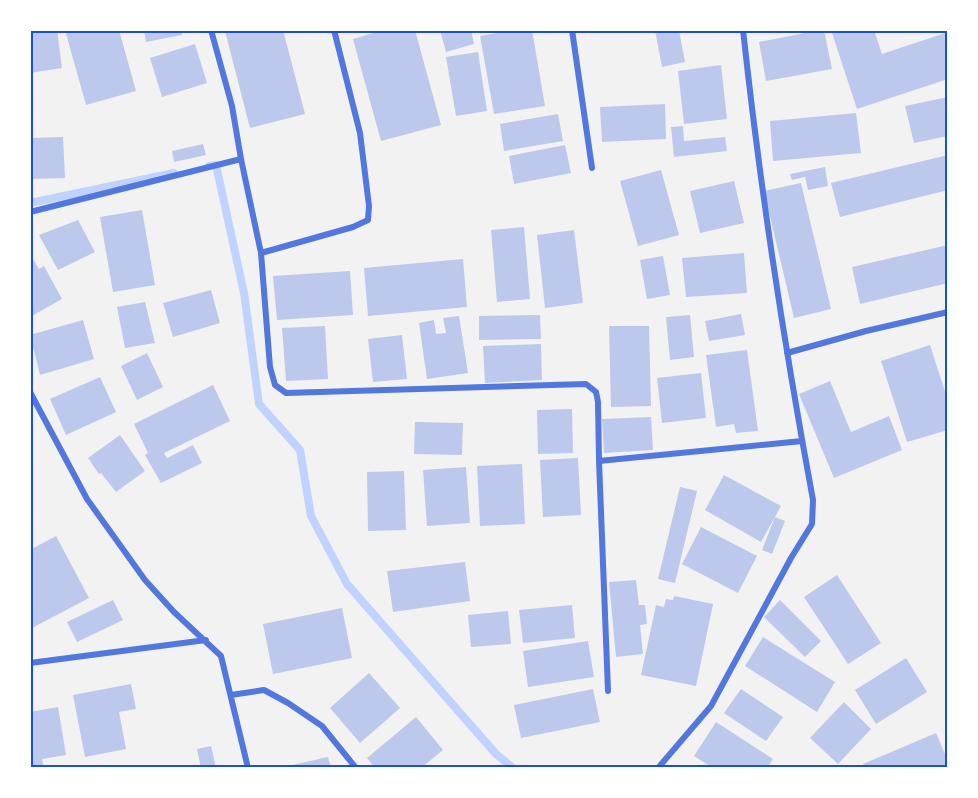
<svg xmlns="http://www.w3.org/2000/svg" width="978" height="798" font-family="Poppins,sans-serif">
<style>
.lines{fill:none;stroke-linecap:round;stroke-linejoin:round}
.stream{stroke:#bfd3fe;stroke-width:8}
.building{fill:#bdc9ec}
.minor{stroke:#5277de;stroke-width:6}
.neatline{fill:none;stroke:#1d4ed8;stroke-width:2}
</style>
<rect width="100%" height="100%" fill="#f2f2f2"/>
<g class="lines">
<path class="stream" d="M209,166L216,165L244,293L259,404L300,450L311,516L347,584L496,754L513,768
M30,203L174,173"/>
</g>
<path class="building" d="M57,30L62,68L30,73V31Z
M65,30H119L136,91L86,105Z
M144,30H182V35L146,42Z
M231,30H283L305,114L250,128L225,31Z
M384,30H415L441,125L381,141L353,39Z
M440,30H471L474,44L446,52Z
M515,30H532L545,106L494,114L480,36Z
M655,30H679L685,62L662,67Z
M820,30H824L832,69L766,81L759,42Z
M831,30H874L882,54L948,32V79L857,109Z
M195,44L207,83L162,97L150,58Z
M478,52L487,111L456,116L446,57Z
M721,65L727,119L684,124L678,71Z
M948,97V136L914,143L905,106Z
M665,104L666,139L602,142L600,107Z
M856,113L861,153L773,161L770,121Z
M558,114L563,141L504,151L500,124Z
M683,126L684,141L725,137L727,151L674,157L671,127Z
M63,137L65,178L30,179V138Z
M203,144L206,155L174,162L172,151Z
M565,145L571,173L514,184L509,156Z
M948,155V190L840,217L831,183Z
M825,167L828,186L808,190L805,177L792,180L790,174Z
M661,170L679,235L638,246L620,181Z
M734,181L744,223L700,233L690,191Z
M801,183L831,309L794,318L764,191Z
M142,210L155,285L113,292L100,217Z
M78,220L95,252L58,270L39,235Z
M524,227L530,299L497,302L491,230Z
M574,230L583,303L545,308L537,235Z
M948,245V283L860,304L852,267Z
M744,253L747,293L686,297L682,258Z
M30,254L39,269L44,266L62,299L30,317Z
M663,256L670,295L647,299L640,260Z
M463,259L467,307L368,316L364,268Z
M350,271L353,315L277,320L273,276Z
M211,290L220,323L173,337L163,303Z
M145,302L155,343L125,348L117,307Z
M741,314L745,335L709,341L705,321Z
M540,315L541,339L479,340V316Z
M690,315L694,357L670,360L666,317Z
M459,316L468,373L427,379L419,323L434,320L436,334L446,333L443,318Z
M83,320L94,359L40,375L30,335Z
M325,326L328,379L286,381L282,328Z
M609,326H649L651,406L611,407Z
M402,335L407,379L373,382L368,339Z
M541,344L542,380L485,383L483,346Z
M930,345L948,401V430L907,442L881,361Z
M747,350L758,431L736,433L734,424L716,427L706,355Z
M147,353L163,387L137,400L121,366Z
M701,373L706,418L662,423L657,378Z
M100,377L116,412L66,435L50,399Z
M830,381L851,432L889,416L902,450L834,478L799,394Z
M213,385L230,421L164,453L167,458L193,445L202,463L161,483L145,455L148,453L134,424Z
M572,409L573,453L538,454L537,410Z
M651,417L653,450L604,453L602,419Z
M415,422L463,423L462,455L414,454Z
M120,435L145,471L116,492L101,473L99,474L88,458Z
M578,458L581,515L543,517L540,460Z
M522,464L525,524L480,526L477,466Z
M466,467L470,523L427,526L423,470Z
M404,471L406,530L368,531L367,472Z
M724,475L781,506L761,542L705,510Z
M680,487L697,491L675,583L658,579Z
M775,517L785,521L772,554L762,550Z
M701,527L757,556L738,593L682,564Z
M56,536L89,598L30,629V550Z
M465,562L470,601L393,612L387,571Z
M837,575L881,643L848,664L804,597Z
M636,580L639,605H645L647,624L640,625L643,654L616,657L609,582Z
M674,596L713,604L696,686L641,675L656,605L664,607L666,599L673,600Z
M113,600L123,620L77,642L67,622Z
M780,600L821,641L805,657L764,617Z
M572,605L575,638L523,643L519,610Z
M342,608L352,658L273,674L263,624Z
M508,611L511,644L471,647L468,615Z
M763,637L835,682L817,712L745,666Z
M588,641L594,677L528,687L523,651Z
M906,658L927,692L876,724L855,690Z
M369,673L400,708L360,743L330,708Z
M131,684L136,709L119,712L126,749L85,757L73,695Z
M593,689L600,722L521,738L514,705Z
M741,689L783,717L766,741L724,713Z
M844,702L871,729L838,764L810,738Z
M58,707L66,755L42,759L44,768H30V712Z
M416,717L443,750L421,768H375L367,758Z
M716,722L773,759L767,768H713L694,756Z
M936,733L948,761V768H865L863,764Z
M211,746L216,768H201L197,749Z
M328,757L331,768H283V767Z"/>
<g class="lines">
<path class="minor" d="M211,30L232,106L241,159L261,253
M334,30L360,133L369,206L368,220L353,227L261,253L270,367L275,385L286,393L586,384L596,392L598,402L599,461L608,691
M572,30L592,168
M30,212L241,159
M787,353L866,331L948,312
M30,392L87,499L145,580L174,612L221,656L248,768
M599,461L802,441
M30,663L206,640
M231,695L264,690L288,703L322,726L356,768
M658,768L711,706L791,558L812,524L813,500C784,344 760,187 743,30"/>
</g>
<rect width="978" height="798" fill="none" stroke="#ffffff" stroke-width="63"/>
<rect x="32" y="32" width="914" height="734" class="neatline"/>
</svg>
